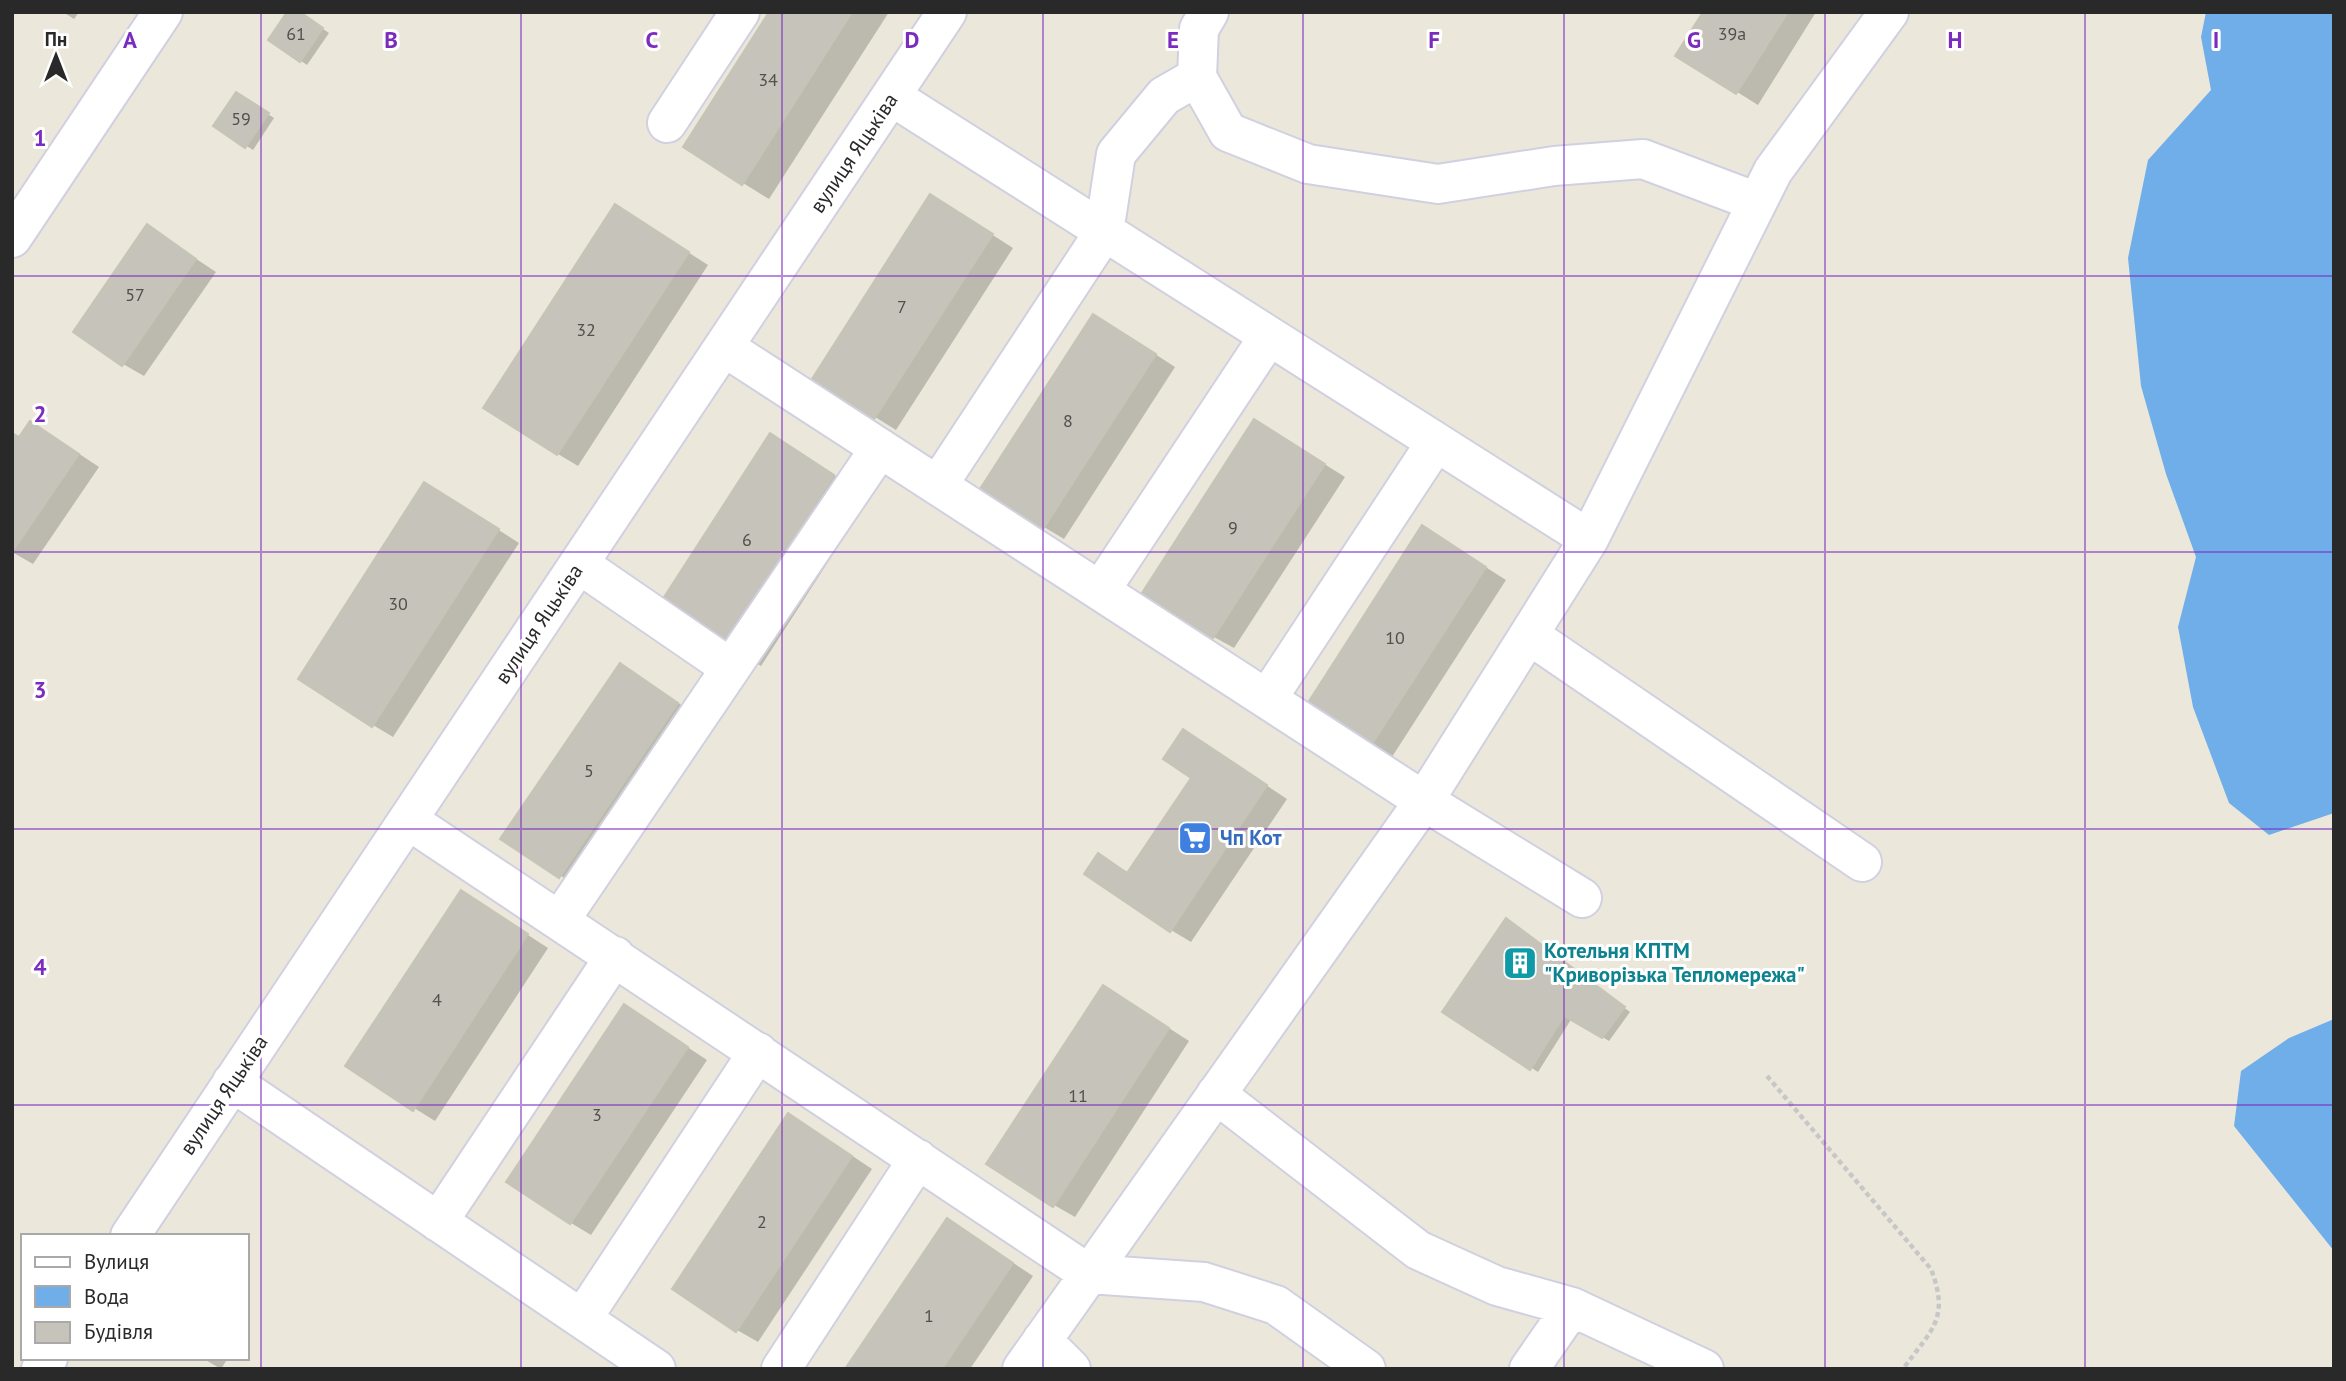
<svg xmlns="http://www.w3.org/2000/svg" width="2346" height="1381" font-family="'PT Sans',sans-serif">
<style>
.water{fill:#70aeea}
.shadow{fill:#0003}
.building{fill:#c6c4ba;stroke:#c6c4b5;stroke-width:2}
.lines{fill:none;stroke-linecap:round;stroke-linejoin:round}
.minor-casing{stroke:#d1d0e1;stroke-width:42}
.path{stroke:#c7c7c7;stroke-width:4.5;stroke-dasharray:5 3.5;stroke-linecap:butt}
.minor{stroke:#fff;stroke-width:38}
.grid{fill:none;stroke:#7b2cbf;stroke-width:2;stroke-opacity:0.55}
.labels{text-anchor:middle;stroke-width:6;stroke-linejoin:round;paint-order:stroke}
.number-label{font-size:18px;fill:#50504d}
.street-label{font-size:21px;fill:#292929;stroke:#fff}
.shop-label{font-size:21px;font-weight:bold;fill:#366cbe;stroke:#fff;text-anchor:start}
.culture-label{font-size:21px;font-weight:bold;fill:#0d838f;stroke:#fff;text-anchor:start}
.grid-label{font-size:23px;text-anchor:middle;font-weight:bold;fill:#7b2cbf;stroke:#fff;stroke-width:6;stroke-linejoin:round;paint-order:stroke}
</style>
<rect width="100%" height="100%" fill="#ebe8db"/>
<path class="water" d="M2206,12H2334V813L2269,835L2229,803L2193,707L2178,627L2196,557L2166,474L2141,386L2128,258L2148,160L2211,90L2201,37Z
M2334,1019V1251L2234,1126L2241,1071L2289,1038Z"/>
<path class="shadow" d="M63,12H79L74,19Z
M298,12L329,33L307,65L270,40Z
M771,12H889L769,199L743,183Z
M1705,12H1816L1758,105L1678,55Z
M243,98L274,118L253,150L215,125Z
M952,209L1013,248L896,430L814,379Z
M636,219L708,265L578,466L558,454Z
M148,227L216,272L144,376L123,364Z
M1115,328L1175,367L1064,539L1044,527Z
M1275,433L1345,477L1234,648L1214,637Z
M12,434L20,439L51,435L99,467L33,564L12,552Z
M770,436L870,497L761,666L724,645Z
M446,496L519,543L393,737L373,725Z
M1443,540L1506,580L1390,760L1307,709Z
M621,665L698,716L581,889L503,838Z
M1204,744L1287,799L1191,942L1171,930L1099,855L1129,873L1194,777Z
M482,905L548,948L435,1121L347,1066Z
M1512,924L1630,1012L1609,1041L1572,1018L1538,1072L1444,1011Z
M1124,999L1189,1041L1075,1217L1054,1205Z
M645,1019L707,1060L591,1235L571,1223Z
M809,1127L872,1169L758,1342L737,1330Z
M968,1233L1033,1276L970,1369H847Z
M202,1358H228L221,1369Z"/>
<path class="building" d="M287,12H300L323,28L300,62L268,40Z
M769,12H852L742,185L683,147Z
M1703,12H1788L1736,94L1675,56Z
M236,92L269,113L245,148L213,126Z
M930,194L993,234L874,419L812,379Z
M615,204L689,252L557,455L483,408Z
M147,224L196,259L122,366L73,332Z
M1093,314L1156,354L1043,529L980,489Z
M1254,419L1325,464L1213,638L1142,593Z
M30,421L79,454L12,552V433L19,437Z
M770,433L834,475L723,647L659,605Z
M424,482L499,529L372,727L298,679Z
M1422,525L1486,567L1368,750L1304,709Z
M620,663L678,703L559,878L500,839Z
M1183,729L1267,785L1170,932L1084,874L1098,853L1127,873L1191,778L1163,759Z
M461,890L528,934L413,1111L345,1066Z
M1506,918L1625,1007L1602,1038L1564,1016L1530,1070L1442,1012Z
M1103,985L1169,1028L1053,1207L986,1164Z
M624,1004L688,1047L570,1224L506,1182Z
M788,1113L852,1156L736,1332L672,1289Z
M947,1218L1013,1263L942,1369H845Z"/>
<g class="lines">
<g class="minor-casing">
<path id="minor" d="M1209,12L1199,29L1197,77L1228,132L1308,164L1438,184L1554,166L1643,159L1757,202
M891,96L1589,539
M667,123L740,12
M12,238L163,12
M724,347L1424,801L1582,898
M938,485L1104,232L1116,154L1164,96L1197,77
M579,564L729,667
M1100,591L1269,336
M1529,635L1862,862
M1267,699L1436,442
M408,820L1089,1274L1204,1282L1276,1305L1366,1369
M560,920L880,448
M232,1082L656,1369
M1216,1094L1418,1250L1497,1286L1572,1307L1704,1369
M438,1222L615,956
M130,1236L947,12
M582,1319L758,1052
M1042,1340L1071,1369
M41,1369L48,1358
M781,1369L918,1159
M1022,1369L1424,801L1589,539L1773,171L1889,12
M1529,1369L1572,1307"/>
</g>
<path class="path" d="M1767,1076L1931,1269C1950,1319 1932,1329 1903,1369"/>
<use href="#minor" class="minor"/>
</g>
<path class="grid" d="M261,12V1369M521,12V1369M782,12V1369M1043,12V1369M1303,12V1369M1564,12V1369M1825,12V1369M2085,12V1369M12,276H2334M12,552H2334M12,829H2334M12,1105H2334"/>
<defs>
<g id="supermarket-square" transform="scale(1.75)"><rect x="-9" y="-9" width="18" height="18" rx="4" fill="#3f7fe0" stroke="#fff"/><path d="M-6-5.5h2.5l.6 2H6L4.5 2H-2.5L-4.4-4H-6ZM-1.5 3.2a1.3 1.3 0 1 0 .1 0ZM3 3.2a1.3 1.3 0 1 0 .1 0Z" fill="#fff"/></g>
<g id="building-square" transform="scale(1.75)"><rect x="-9" y="-9" width="18" height="18" rx="4" fill="#0f9aa8" stroke="#fff"/><path d="M-4-6H4V6H1V3H-1V6H-4ZM-2.5-4.3h1.7v1.8h-1.7ZM.8-4.3h1.7v1.8H.8ZM-2.5-1h1.7V.8h-1.7ZM.8-1h1.7V.8H.8Z" fill="#fff"/></g>
</defs>
<g fill-rule="evenodd">
<use href="#supermarket-square" x="1195" y="838"/>
<use href="#building-square" x="1520" y="963"/>
</g>
<g class="labels">
<g class="number-label">
<text x="296" y="40">61</text>
<text x="1732" y="40">39а</text>
<text x="768" y="86">34</text>
<text x="241" y="125">59</text>
<text x="135" y="301">57</text>
<text x="902" y="313">7</text>
<text x="586" y="336">32</text>
<text x="1068" y="427">8</text>
<text x="1233" y="534">9</text>
<text x="747" y="546">6</text>
<text x="398" y="610">30</text>
<text x="1395" y="644">10</text>
<text x="589" y="777">5</text>
<text x="437" y="1006">4</text>
<text x="1078" y="1102">11</text>
<text x="597" y="1121">3</text>
<text x="762" y="1228">2</text>
<text x="929" y="1322">1</text>
</g>
<g class="street-label">
<text transform="translate(854 153) rotate(-56)" y="7">вулиця Яцьківа</text>
<text transform="translate(539 624) rotate(-56)" y="7">вулиця Яцьківа</text>
<text transform="translate(224 1095) rotate(-56)" y="7">вулиця Яцьківа</text>
</g>
<g class="shop-label">
<text x="1220" y="845">Чп Кот</text>
</g>
<g class="culture-label">
<text x="1544" y="958">Котельня КПТМ<tspan x="1544" dy="24">"Криворізька Тепломережа"</tspan></text>
</g>
</g>
<g class="grid-label">
<text x="130" y="48">A</text>
<text x="391" y="48">B</text>
<text x="652" y="48">C</text>
<text x="912" y="48">D</text>
<text x="1173" y="48">E</text>
<text x="1434" y="48">F</text>
<text x="1694" y="48">G</text>
<text x="1955" y="48">H</text>
<text x="2216" y="48">I</text>
<text x="40" y="146">1</text>
<text x="40" y="422">2</text>
<text x="40" y="698">3</text>
<text x="40" y="975">4</text>
</g>
<rect width="2346" height="1381" fill="none" stroke="#292929" stroke-width="28"/>
<rect x="21" y="1234" width="228" height="126" fill="#ffffff" stroke="#a9a9a9" stroke-width="2"/>
<rect x="35" y="1257" width="35" height="10" fill="#ffffff" stroke="#a9a9a9" stroke-width="2"/>
<text x="84" y="1269" font-size="21" fill="#292929">Вулиця</text>
<rect x="35" y="1286" width="35" height="21" fill="#70aeea" stroke="#a9a9a9" stroke-width="2"/>
<text x="84" y="1304" font-size="21" fill="#292929">Вода</text>
<rect x="35" y="1322" width="35" height="21" fill="#c6c4ba" stroke="#a9a9a9" stroke-width="2"/>
<text x="84" y="1339" font-size="21" fill="#292929">Будівля</text>
<g transform="translate(56 56)" stroke="#ffffff" stroke-width="5" paint-order="stroke">
<path d="M0-5L12 26L0 18L-12 26Z" fill="#292929"/>
<text y="-10" font-size="19" font-weight="bold" text-anchor="middle" fill="#292929">Пн</text>
</g>
</svg>
